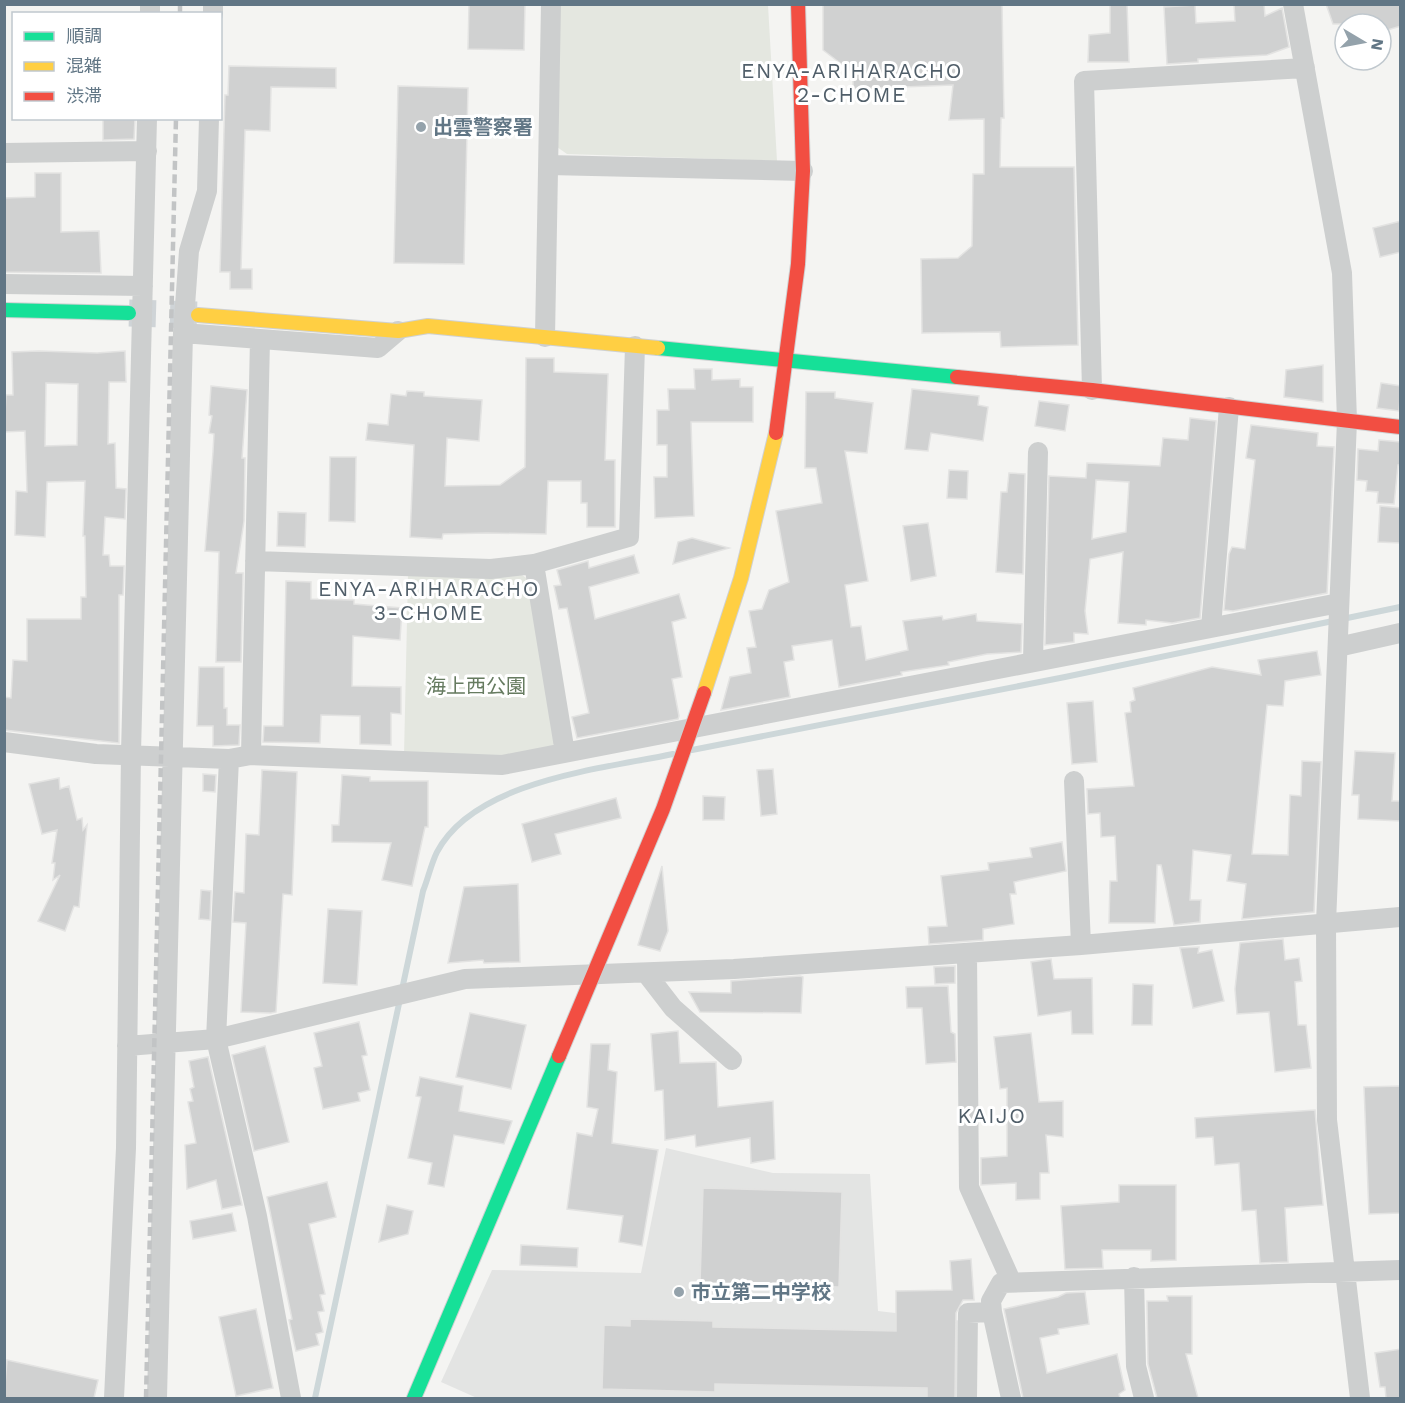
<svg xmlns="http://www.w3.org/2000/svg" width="1405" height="1403" font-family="'Work Sans','Noto Sans JP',sans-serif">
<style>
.built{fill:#e3e4e3}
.green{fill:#e4e7e0}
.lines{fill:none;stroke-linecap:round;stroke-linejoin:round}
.stream{stroke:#cdd7d9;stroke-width:6}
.building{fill:#d0d1d1;stroke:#e3e3e2;stroke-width:1.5;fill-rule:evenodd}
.secondary-tunnel{stroke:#cfd4d7;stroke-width:27;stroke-dasharray:27 14;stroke-linecap:butt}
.fast-casing{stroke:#cfd1d2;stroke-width:16}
.slow-casing{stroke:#cfd1d2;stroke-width:16}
.jam-casing{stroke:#cfd1d2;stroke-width:16}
.street{stroke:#cdcfcf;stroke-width:20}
.fast{stroke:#16e098;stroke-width:14}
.slow{stroke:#ffcf43;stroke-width:14}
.jam{stroke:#f24e42;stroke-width:14}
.rail{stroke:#c2c4c5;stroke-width:4.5;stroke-dasharray:9 4.5;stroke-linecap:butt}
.poi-dot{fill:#94a2ab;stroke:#fff;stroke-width:2}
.labels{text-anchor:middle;stroke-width:6;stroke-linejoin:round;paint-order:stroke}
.poi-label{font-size:20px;font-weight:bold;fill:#617685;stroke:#fff;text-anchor:start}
.park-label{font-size:20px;fill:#667b60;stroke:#fff}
.neighbourhood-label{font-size:21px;letter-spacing:1.5px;fill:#505e69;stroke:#fff}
</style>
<rect width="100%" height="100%" fill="#f4f4f2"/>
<path class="built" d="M666,1148L773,1173L870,1174L878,1311L963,1321L962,1398H477L441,1382L492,1270L641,1273Z"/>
<path class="green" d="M560,5H768L777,161L567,154L557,147Z
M408,575H522L529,580L555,743L549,750L502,759L404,755Z"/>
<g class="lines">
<path class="stream" d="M692,750L1065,677L1400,607
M315,1398L423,891C428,879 431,864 437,852C475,780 602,769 673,754"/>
</g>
<path class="building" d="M469,4H525L524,50L468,49Z
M823,4H1002L1004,118H1001L1000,167H1074L1078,345L1001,347L1000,332L922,333L921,259L958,258L972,246L973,174H984V119L949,120L953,85L853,89V73L823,50Z
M1110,4H1127L1129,62H1088L1089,35L1110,33Z
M1234,4H1264L1265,16L1282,8L1289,47L1267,55L1198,59V62L1167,64L1164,7L1195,5L1196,23L1235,21Z
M1326,4H1401V26L1381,32V24H1333Z
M229,66L336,68V88L271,87L270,131L245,130L241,269H252V289H230V272H220L225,95H228Z
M398,86L468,88L464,264L394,263Z
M103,118H135L134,139L103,140Z
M35,173H61V232L99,231L101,273L4,272V198L35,197Z
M1401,221V252L1380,257L1373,228Z
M39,351L97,353L125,351L126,382H109L108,444L115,443L116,488L126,489L125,519L105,517L103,555H109L110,566H124L123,595H119V743L4,730V697L11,698L13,660L27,661V619H81V597H86L85,536H83L85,481L47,482L45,537L15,535L16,491L27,492L25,431L4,432L6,395H13L12,352ZM46,383L78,384L77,445L45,446Z
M526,358H554V372L608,374L605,460H615V527H587V503H581V481H548L546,534L487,533L443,534L442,539L410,537L414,445L366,440L368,423L388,425L391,394L406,396L407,391L424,392V396L482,400L479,441L447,438L445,486L500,485L525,467Z
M1323,365V402L1284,397L1286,370Z
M694,369H712V380L740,379V387H753V422H691L694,516L655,518L654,477H667V445H657V410H669L668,389H695Z
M1381,383L1401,386L1399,411L1377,408Z
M211,386L247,390L242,458H245L244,521L236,573H243L241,662H216L219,552L205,551L213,452L214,434L209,433L212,416L209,415Z
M912,389L979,396L978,405L988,407L983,441L931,433L928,451L905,449Z
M806,392H835V398L873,403L867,453L845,451L868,581L845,585L851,627L861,626L866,660L908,650L903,621L942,616L943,620L976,614L977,621L1022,624L1021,652L987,654L948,662L949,665L901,672L902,675L839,687L832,640L792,646L794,660L784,662L790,697L721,710L730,677L751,673L747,648L756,647L749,611L762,609L769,590L789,582L776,511L822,503L816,468H805Z
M1039,401L1069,405L1065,431L1035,426Z
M1190,418L1216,421L1200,618L1172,623L1146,620V625L1118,623L1123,552L1090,559L1085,611L1088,634L1074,633V642L1045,645L1049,476L1086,478L1087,463L1160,466L1163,438L1188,440ZM1096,480L1129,482L1126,532L1092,539Z
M1251,425L1318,433L1317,446L1334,447L1327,593L1233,611L1224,610L1229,554L1232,547L1245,549L1246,540L1255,460L1246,458Z
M1379,440L1401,442V465H1398L1394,504L1377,503L1378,492L1366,491L1367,481L1357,480L1358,449L1378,451Z
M330,457H356L355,522L329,521Z
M949,470L968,471L967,499L947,498Z
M1009,473L1025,474L1023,574L996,572L1001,492H1007Z
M1380,506L1401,508V543L1378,542Z
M278,512L306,513L305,547L277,546Z
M928,523L936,576L911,581L903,526Z
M692,538L729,548L673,564L678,542Z
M634,555L639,573L589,587L595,619L679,594L686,618L672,622L682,677L672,679L679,716L678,719L577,738L572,717L589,713L567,608L559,609L554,586L561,585L557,570L588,561L589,568Z
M286,581L311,582V599L354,600V604L402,608L400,640L353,636L352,686L401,687V714L391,713V745L360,744V716L321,715L320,743L263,742L264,726H283Z
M1317,651L1321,675L1285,681L1283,706L1267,705L1252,854L1288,855L1290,795L1301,796L1302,761L1321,762L1314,912L1242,919L1246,884L1227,881L1231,855L1193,850L1190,900H1201L1200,922L1174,925L1161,865H1157L1155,923H1109L1110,881H1117L1115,836L1101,837L1100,813L1088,814L1087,789L1134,786L1125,713L1131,712L1130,702L1135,700L1133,688L1212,667L1261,675L1258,660Z
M199,667H224V708H227V725H240L239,745L213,746V726H197Z
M1093,701L1097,762L1072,764L1067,703Z
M1355,751L1395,753L1392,801H1401V821L1358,819L1359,795H1352Z
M773,769L777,814L761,816L757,770Z
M262,770L297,772L292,895L283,894L276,1012L271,1013L241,1012L246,923L233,922L235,892L244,893L246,834L259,835Z
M203,774L216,775L215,792L203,791Z
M342,775L370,777V781H428V827H425L412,886L382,880L391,843L332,842V825H339Z
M59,778L60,789L69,786L77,820L82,818L83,830L87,825L79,907L74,906L65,931L38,921L60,875L53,880L55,863H52L57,830L42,834L29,784Z
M703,796L725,797L724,820H703Z
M616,798L621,818L555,834L561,854L532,862L522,824Z
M1062,842L1066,871L1014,882L1016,894H1010L1014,924L983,929V940L929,944L928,927L947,926L941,876L989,870L988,863L1032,857L1030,848Z
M662,866L668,931L660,951L638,945Z
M518,884L520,962L484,963L483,960L448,963L464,887Z
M201,890L211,891L210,920L199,919Z
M328,909L362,911L357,985L323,983Z
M1283,939L1285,960L1299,958L1302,981L1295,982L1298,1025H1306L1311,1068L1275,1072L1269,1012L1237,1014L1235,989L1240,943Z
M1199,947L1198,953L1212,950L1224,1001L1193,1008L1180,948Z
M1051,959L1054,979L1092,978L1093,1034H1072L1071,1011L1038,1016L1031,962Z
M955,966V983L935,984L934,967Z
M800,976L803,977L801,1013L700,1012L689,992L731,993V981Z
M1133,984L1153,985L1152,1025H1132Z
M948,986L951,1032L955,1034L956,1062L926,1064L922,1008H907L906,987Z
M470,1013L526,1025L511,1089L456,1077Z
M359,1022L367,1055L362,1056L370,1090L358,1093L360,1101L323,1109L314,1068L322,1066L314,1033Z
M678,1031L680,1063L716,1062L718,1107L773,1101L775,1159L751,1163L750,1138L696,1147L695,1135L665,1140L663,1090L655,1091L651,1034Z
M1031,1033L1039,1102L1063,1101V1137L1046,1135L1049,1173H1040V1199L1016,1200V1183L981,1185V1158L1007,1156V1088L1000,1089L994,1037Z
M591,1044H610L608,1070L617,1072L612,1143L658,1150L642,1246L619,1242L623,1216L567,1209L577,1133L592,1136L598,1109L587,1107Z
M265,1046L289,1142L254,1151L232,1055Z
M208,1057L242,1205L222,1209L216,1180L187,1189L185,1145L196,1143L188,1102L193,1101L190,1089L194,1087L189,1061Z
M420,1077L463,1086L459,1111L512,1121L504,1144L454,1135L444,1187L428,1184L432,1163L408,1158L421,1097L416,1096Z
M1401,1086V1213L1369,1214L1364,1087Z
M1315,1110L1323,1205L1285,1208L1288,1262L1260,1263L1256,1210L1242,1211L1239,1163L1215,1165L1213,1137L1196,1138L1195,1118Z
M327,1182L336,1217L309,1224L325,1294L320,1295L324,1311L318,1312L323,1332L316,1334L319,1345L296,1351L289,1320L292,1319L267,1197Z
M1119,1185H1176V1260L1151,1261V1250H1102L1103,1268L1065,1269L1061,1206L1119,1202Z
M703,1188L842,1192L839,1287L700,1283Z
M387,1205L413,1211L408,1234L379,1242Z
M232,1213L236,1231L193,1239L190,1221Z
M521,1245L578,1248L577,1267L520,1265Z
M971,1259L974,1300H963L956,1313L955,1398H927V1388L715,1384V1392L602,1389L604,1325L630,1326V1319L713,1321V1327L896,1331V1291L952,1290L950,1261Z
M1085,1292L1089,1324L1058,1329L1059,1334L1040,1338L1047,1373L1117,1354L1125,1390L1119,1394L1120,1398H1023L1004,1309L1058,1297L1066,1293Z
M1167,1296H1192V1354H1186L1198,1398H1157L1148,1364L1147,1301H1168Z
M256,1309L273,1388L236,1396L219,1317Z
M1401,1349V1398H1386L1385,1387H1380L1375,1353Z
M7,1360L98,1380L94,1398H4Z"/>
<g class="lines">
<path class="secondary-tunnel" d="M129,313L198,315"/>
<g class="fast-casing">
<path id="fast" d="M4,310L129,313
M658,348L957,377
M414,1398L559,1056"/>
</g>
<g class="slow-casing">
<path id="slow" d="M198,315L398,331L428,326L658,348
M704,693L741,578L776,433"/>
</g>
<g class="jam-casing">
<path id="jam" d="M957,377L1092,390L1400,427
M776,433L798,264L803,171L798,4
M559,1056L663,809L704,693"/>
</g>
<path class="street" d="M1293,4L1342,273L1347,421L1326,923L1327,1120L1360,1398
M150,14V4
M213,14V4
M4,153L147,151
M549,165L803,171
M4,284L143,286
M183,333L378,348L398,331
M545,337L551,4
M1092,390L1084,81L1305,68
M255,561L491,569L534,564L629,537L635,346
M534,564L565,753
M1211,627L1229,407
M1338,647L1400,633
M1033,661L1038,452
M4,742L96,754L229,759L251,755L502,765L1339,603
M251,755L260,339
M229,759L216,1039L257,1216L291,1398
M1074,781L1081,945
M967,953L969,1187L1011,1281
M646,973L673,1008L732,1060
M127,1046L216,1039L465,979L734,969L1081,945L1400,917
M1134,1277L1136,1366L1144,1398
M992,1312L1011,1398
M114,1398L126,1148L131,753L147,118
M157,1398L183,333L189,251L207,191L209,118
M967,1398L968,1313L992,1312L991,1301L1001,1283L1400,1270"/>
<use href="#fast" class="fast"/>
<use href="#slow" class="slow"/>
<use href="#jam" class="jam"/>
<path class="rail" d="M180,14V4
M146,1398L176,118"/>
</g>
<g class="poi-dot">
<circle cx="421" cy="127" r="6"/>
<circle cx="679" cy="1292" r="6"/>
</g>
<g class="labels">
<g class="poi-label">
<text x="433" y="134">出雲警察署</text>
<text x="691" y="1299">市立第二中学校</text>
</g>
<g class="park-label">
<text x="476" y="693">海上西公園</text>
</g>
<g class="neighbourhood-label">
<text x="852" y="78">ENYA-ARIHARACHO<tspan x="852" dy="24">2-CHOME</tspan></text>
<text x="429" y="596">ENYA-ARIHARACHO<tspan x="429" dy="24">3-CHOME</tspan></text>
<text x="992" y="1123">KAIJO</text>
</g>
</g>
<rect width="1405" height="1403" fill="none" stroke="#617685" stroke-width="12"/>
<rect x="12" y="12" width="210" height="108" fill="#ffffff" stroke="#c0c8ce" stroke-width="1.5"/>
<rect x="24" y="32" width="30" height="9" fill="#16e098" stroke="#c0c8ce" stroke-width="1.5"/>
<text x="66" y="42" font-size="18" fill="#617685">順調</text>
<rect x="24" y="62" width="30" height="9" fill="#ffcf43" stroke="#c0c8ce" stroke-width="1.5"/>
<text x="66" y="72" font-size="18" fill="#617685">混雑</text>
<rect x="24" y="92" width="30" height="9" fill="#f24e42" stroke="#c0c8ce" stroke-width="1.5"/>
<text x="66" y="102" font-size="18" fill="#617685">渋滞</text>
<g transform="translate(1363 42) rotate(100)"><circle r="28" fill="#ffffff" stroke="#c0c8ce" stroke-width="1.5"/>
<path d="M0-4.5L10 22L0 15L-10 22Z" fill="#94a2ab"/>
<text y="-9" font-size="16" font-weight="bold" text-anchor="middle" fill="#617685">N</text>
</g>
</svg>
